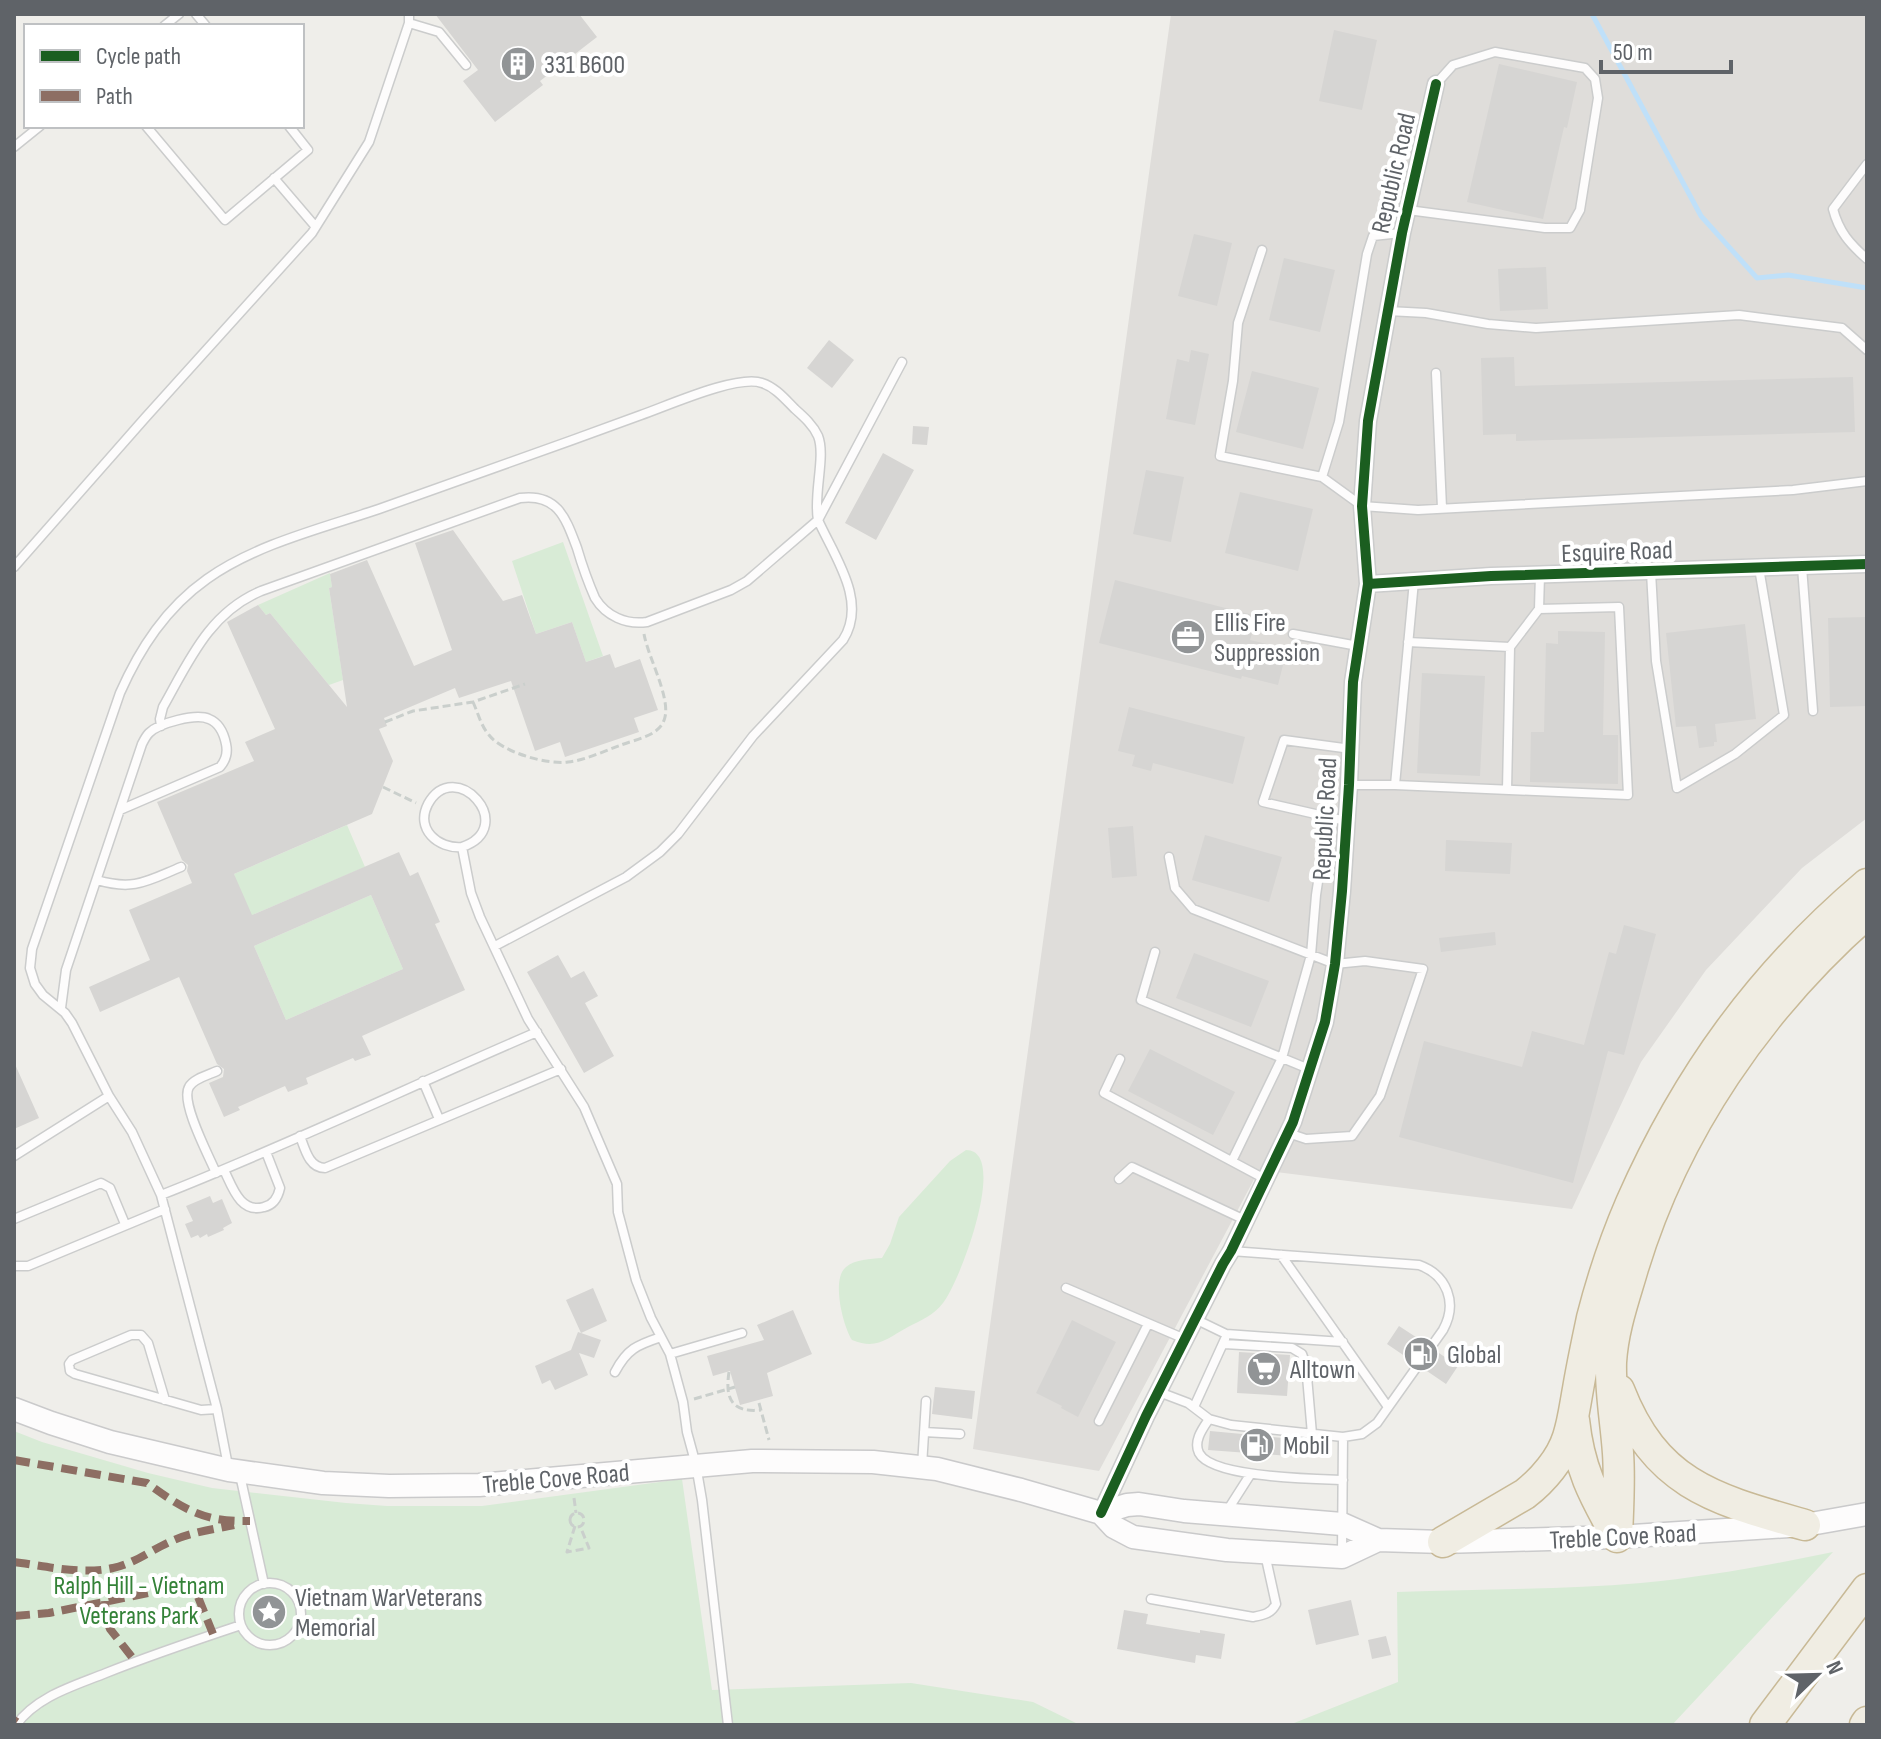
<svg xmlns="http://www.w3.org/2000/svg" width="1881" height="1739" font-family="'Sofia Sans Condensed',sans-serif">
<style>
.industrial{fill:#dfddda}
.green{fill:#d8ebd6}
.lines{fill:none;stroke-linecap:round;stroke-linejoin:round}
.stream{stroke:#bfe0f9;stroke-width:5}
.building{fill:#d6d5d3;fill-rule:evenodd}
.service-casing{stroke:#cbcccc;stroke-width:11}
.minor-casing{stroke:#cbcccc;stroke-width:19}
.secondary-casing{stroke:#cacacb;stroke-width:25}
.motorway-casing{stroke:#c8b996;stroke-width:33}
.path{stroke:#cacfcc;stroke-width:3;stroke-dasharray:8 4;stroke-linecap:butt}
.service{stroke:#fdfcfc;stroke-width:8}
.minor{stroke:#fdfcfc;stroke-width:16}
.secondary{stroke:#fdfcfc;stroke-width:22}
.motorway{stroke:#f0ede3;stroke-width:30}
.quiet{stroke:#8d6e63;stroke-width:8;stroke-dasharray:16 8;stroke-linecap:butt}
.cycleway-casing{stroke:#fff;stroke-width:15}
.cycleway{stroke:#1b5e20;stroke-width:10}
.labels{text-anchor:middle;stroke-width:8;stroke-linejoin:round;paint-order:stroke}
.poi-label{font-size:26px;fill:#5f6368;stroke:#fff;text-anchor:start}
.street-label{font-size:26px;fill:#5f6368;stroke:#fff}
.park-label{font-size:26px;fill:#348238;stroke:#fff}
</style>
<rect width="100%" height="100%" fill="#efeeea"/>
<path class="industrial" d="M1171,14H1867V818L1802,868L1706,970L1641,1062L1572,1209L1259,1170L1099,1471L973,1449Z"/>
<path class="green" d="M563,542L603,656L586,662L572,622L536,634L512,561Z
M330,573L332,587L329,588L343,680L329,685L270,613L266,615L258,605Z
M347,825L365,867L243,919L234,874Z
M371,895L403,969L286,1020L254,946Z
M966,1150C1010,1150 959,1284 943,1303C933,1316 921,1320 908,1327C886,1339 877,1350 852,1340C843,1326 831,1279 846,1267C856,1259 870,1259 882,1258L890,1244L899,1217L950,1161Z
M14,1431L42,1442L148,1473L212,1488L346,1503L387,1506H482L682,1479L712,1690L911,1683L1033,1702L1080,1725H14Z
M1833,1552L1672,1725H1289L1398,1682L1397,1592C1478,1589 1560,1590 1641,1583C1706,1577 1770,1565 1833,1552Z"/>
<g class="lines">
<path class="stream" d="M1592,14L1701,216L1757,278L1788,275L1867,288"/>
</g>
<path class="building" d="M435,14H579L597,37L540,81L543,85L495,122L463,81L478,70Z
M1334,30L1377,40L1362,110L1319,101Z
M1499,64L1577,82L1567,128L1564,127L1543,219L1467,202Z
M1194,234L1232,243L1217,306L1178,296Z
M1284,258L1335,270L1320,332L1269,320Z
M1546,267L1548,309L1500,311L1498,269Z
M829,340L854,360L832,388L807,368Z
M1191,350L1209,354L1195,425L1166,419L1177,359L1189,362Z
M1514,357L1515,386L1853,377L1855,432L1516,441V434L1483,435L1481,358Z
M1252,371L1319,388L1303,449L1236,432Z
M913,426L929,427L927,445L912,444Z
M883,453L914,470L876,540L845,523Z
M1146,470L1184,477L1171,542L1133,534Z
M1240,492L1313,509L1298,571L1225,553Z
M453,530L503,601L522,595L536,634L572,622L586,662L610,654L615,668L640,659L658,710L634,718L639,732L565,757L560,742L535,751L511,681L459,698L455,688L384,718L387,726L379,729L393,761L372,814L234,874L252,915L399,852L410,876L418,872L440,922L435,924L465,990L362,1036L371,1055L355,1061L353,1058L306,1078L308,1084L288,1092L285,1086L238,1107L240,1110L224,1117L209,1083L223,1077L224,1069L217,1064L179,977L100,1012L89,987L150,960L129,910L192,883L187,871L188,865L182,860L157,802L254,761L245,742L275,729L227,622L258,605L266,615L270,613L347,707L329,588L332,587L330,574L367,560L414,666L452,650L415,543ZM371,895L403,969L286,1020L254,946Z
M1115,580L1257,616L1250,640L1287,649L1278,685L1242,676L1241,679L1099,643Z
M1867,617V706L1830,707L1828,618Z
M1745,624L1756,719L1715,724L1717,742H1714V746L1699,748L1696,726L1676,727L1666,633Z
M1558,631L1605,632L1603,735H1618V784L1530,782L1531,732H1544L1546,643L1558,644Z
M1422,673L1485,676L1480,776L1417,773Z
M1129,707L1245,737L1233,784L1153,763L1151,771L1132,766L1135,755L1118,751Z
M1133,826L1137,876L1112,878L1108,828Z
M1205,835L1282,857L1269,902L1192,880Z
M1446,840L1512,843L1510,874L1445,871Z
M1624,925L1656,934L1624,1055L1608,1051L1573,1183L1399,1137L1424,1041L1522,1067L1532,1031L1584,1045L1609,952L1616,954Z
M1495,932L1496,945L1441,952L1439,938Z
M1194,953L1269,981L1251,1027L1176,998Z
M558,955L571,978L584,971L598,996L585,1003L614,1056L584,1073L527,972Z
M1150,1049L1235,1092L1213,1135L1128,1091Z
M14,1062L39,1118L14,1129Z
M210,1196L213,1203L222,1199L232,1223L223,1228L224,1230L208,1237L207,1234L200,1238L198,1235L191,1238L185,1224L193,1221L186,1206Z
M593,1288L607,1321L581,1333L601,1340L594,1358L579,1353L588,1375L555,1390L550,1380L542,1384L535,1366L571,1350L578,1332L581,1333L566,1300Z
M793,1310L812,1354L767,1373L773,1396L740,1405L730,1371L713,1376L707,1356L764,1340L757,1325Z
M1072,1320L1116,1342L1078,1417L1061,1408L1062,1406L1036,1393Z
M1399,1326L1425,1343L1412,1361L1387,1344Z
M1436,1351L1458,1366L1446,1384L1424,1369Z
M1239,1352L1290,1355L1287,1396L1237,1393Z
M935,1387L975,1391L972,1419L932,1414Z
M1210,1431L1305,1440L1303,1457L1208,1450Z
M1351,1600L1359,1635L1316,1645L1308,1610Z
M1124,1610L1148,1614L1146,1624L1200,1633V1630L1225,1634L1221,1659L1196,1655L1195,1663L1117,1649Z
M1386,1636L1391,1655L1372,1659L1368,1640Z"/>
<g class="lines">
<g class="service-casing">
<path id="service" d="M196,14L206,26
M409,23L439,32L466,65
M164,26L179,14
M146,126L225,220L308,150L289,126
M14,147L40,126
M1867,164L1833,209C1839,232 1850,244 1867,259
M274,178L315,226
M1408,210L1545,228H1570L1580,210L1598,98L1595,79L1585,68L1495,52L1453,65L1436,84
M1262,250L1238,323L1233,381L1220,456L1322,477L1362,506L1418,510L1793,490L1867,481
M1388,311L1426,313L1488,324L1536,328L1739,315L1842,328L1867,350
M1436,373L1442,508
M1322,477L1339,422L1367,254L1373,236L1401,233
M14,567L145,418L312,233L369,142L409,23V14
M1802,567L1813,711
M1651,572L1656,661L1677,788L1735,754L1784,715L1759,568
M1414,581L1395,785L1628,795L1619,607L1539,609
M1293,634L1358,646
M1408,642L1510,647
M161,726L160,719L163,707C189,661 209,613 261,591L520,498C558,493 566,519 577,548C582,565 588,582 595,598C606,616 626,625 647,622L731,590L747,581L818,520C813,495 826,456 818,436C813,425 804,417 795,409C785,399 775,387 762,383C738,374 667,406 641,415C554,447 467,478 379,509C323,528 256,544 207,579C166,608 140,648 120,693L32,949L30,968L35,984L43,995L65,1013L72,1023L109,1096L132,1132L161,1195C288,1145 411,1086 537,1032
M1349,785H1395
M1507,790L1510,647L1539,609L1540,575
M1346,821L1263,802L1284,740L1351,749
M462,847C438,849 415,829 428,804C455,755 520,827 462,847L471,893L480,917L528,1019L584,1107L617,1184L618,1212L636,1280L651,1318L670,1354L683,1402L687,1432L696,1465L702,1500L728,1725
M1169,857L1175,888L1193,909L1335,964L1365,961L1423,969L1380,1096L1352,1136L1306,1139L1288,1133
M97,880C134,891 147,881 181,867
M495,946L626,877L660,852L678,834L753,736L843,640C868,601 834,556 818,520L902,362
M1155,952L1141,1000L1309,1069
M61,1008L66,970L142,744C144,740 146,736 149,733C159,723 196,713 209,719C219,723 224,734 226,744C228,753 226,760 220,767L120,810
M1120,1059L1104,1093L1265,1179
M423,1081L439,1119
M300,1136C305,1149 309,1168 325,1168L561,1069
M14,1156L109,1096
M1232,1161L1282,1058L1311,955L1316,895L1328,816
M224,1170C232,1186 240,1214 264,1207C274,1205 278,1197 280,1188L266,1152
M216,1173C209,1156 180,1102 189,1087C193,1079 208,1075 217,1071
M1119,1179L1132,1167L1245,1220
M161,1195L217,1409L228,1466
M14,1219L101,1183L110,1188L125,1224
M1231,1251L1419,1265C1447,1275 1458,1303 1443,1330L1377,1423L1362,1434L1343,1437
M1281,1255L1388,1407
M14,1266H28L165,1209
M1066,1288L1185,1339
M1195,1319L1226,1334L1343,1342
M1224,1344L1292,1348L1302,1354L1306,1365L1312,1434
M670,1354L742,1333
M615,1372C627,1349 637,1345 661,1337
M1159,1392L1188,1403L1209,1419L1231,1425L1343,1437L1342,1554
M165,1400L148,1343L141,1335H131L72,1360L69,1364L70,1371L75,1374L201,1410L217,1409
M1194,1407L1225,1339
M1209,1419C1203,1428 1193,1441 1199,1453C1212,1478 1315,1479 1343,1480
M1099,1421L1148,1324
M924,1432L960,1434
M922,1466L926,1401
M240,1475L264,1584
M1227,1511L1250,1475
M239 1614a31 31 0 1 1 62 0a31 31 0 1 1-62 0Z
M1151,1599L1253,1617C1263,1615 1271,1614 1276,1604L1265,1554
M16,1725C37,1696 74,1686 106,1673C151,1655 196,1640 241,1625"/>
</g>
<g class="minor-casing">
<path id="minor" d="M1368,584L1491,576L1867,564
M1101,1513L1146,1416L1223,1264L1231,1251L1293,1122L1325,1022L1335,964L1342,891L1349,785L1353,682L1368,584L1362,506L1368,421L1402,233L1436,84"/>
</g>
<g class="secondary-casing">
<path id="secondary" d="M14,1409L51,1423L110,1442L229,1470L323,1483L389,1486L479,1485L752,1461L873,1462L937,1469L1021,1490L1101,1513L1114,1527L1133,1537L1227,1550L1342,1557L1378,1540
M1101,1513L1127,1505L1139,1504L1184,1511L1342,1524L1378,1540L1443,1542L1617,1537L1805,1525L1867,1514"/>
</g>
<g class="motorway-casing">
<path id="motorway" d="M1619,1390C1656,1485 1714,1499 1805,1525
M1574,1420C1579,1468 1593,1494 1616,1535
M1617,1537C1618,1509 1620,1481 1618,1453C1616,1423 1610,1392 1611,1362C1613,1329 1624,1299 1633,1268C1675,1130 1759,1008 1867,913
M1443,1542L1525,1494C1543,1480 1561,1459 1568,1437C1573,1422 1575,1405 1578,1389C1582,1365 1587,1342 1592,1318C1602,1279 1615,1240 1631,1203C1687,1076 1761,974 1867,884
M1765,1725L1867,1589
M1865,1725L1867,1722"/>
</g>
<path class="path" d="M473,702C478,713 481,726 489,735C502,752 547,765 568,762C586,760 604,751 621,745C636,739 661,736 665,717C670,696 648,657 644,634
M385,722L413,711L473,702L525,684
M383,787L416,803
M729,1372C725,1398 731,1413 761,1410
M694,1399L735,1387
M759,1403L769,1440
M574,1498L576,1513
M570 1520a7 7 0 1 1 14 0a7 7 0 1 1-14 0Z
M575,1526L567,1552L589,1548L580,1526"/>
<use href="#service" class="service"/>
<use href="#minor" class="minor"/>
<use href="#secondary" class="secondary"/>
<use href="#motorway" class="motorway"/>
<path class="quiet" d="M14,1460L147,1483C169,1499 190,1514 217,1519C228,1521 239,1521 250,1521
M14,1562C45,1566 81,1575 113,1568C134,1564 154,1548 174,1540C193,1532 215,1529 234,1525
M105,1601L106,1619L110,1629L135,1661
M14,1616L49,1613L173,1588L189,1587L196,1592L213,1634
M14,1720L17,1722"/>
<g class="cycleway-casing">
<path id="cycleway" d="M1368,584L1491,576L1867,564
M1101,1513L1146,1416L1223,1264L1231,1251L1293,1122L1325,1022L1335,964L1342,891L1349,785L1353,682L1368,584L1362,506L1368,421L1402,233L1436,84"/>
</g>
<use href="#cycleway" class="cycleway"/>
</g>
<defs>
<g id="building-disc" transform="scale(1.8)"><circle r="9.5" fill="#919496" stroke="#fff"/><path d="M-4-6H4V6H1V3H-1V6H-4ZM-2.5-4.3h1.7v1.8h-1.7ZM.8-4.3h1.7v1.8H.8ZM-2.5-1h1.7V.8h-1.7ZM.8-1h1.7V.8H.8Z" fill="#fff"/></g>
<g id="office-disc" transform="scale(1.8)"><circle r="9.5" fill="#919496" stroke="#fff"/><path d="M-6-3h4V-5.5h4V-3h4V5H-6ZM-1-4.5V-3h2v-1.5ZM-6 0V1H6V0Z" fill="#fff"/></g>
<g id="fuel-disc" transform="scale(1.8)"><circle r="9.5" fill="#919496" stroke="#fff"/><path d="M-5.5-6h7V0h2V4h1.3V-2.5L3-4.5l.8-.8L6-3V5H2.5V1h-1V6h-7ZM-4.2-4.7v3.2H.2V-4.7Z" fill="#fff"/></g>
<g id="supermarket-disc" transform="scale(1.8)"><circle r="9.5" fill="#919496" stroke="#fff"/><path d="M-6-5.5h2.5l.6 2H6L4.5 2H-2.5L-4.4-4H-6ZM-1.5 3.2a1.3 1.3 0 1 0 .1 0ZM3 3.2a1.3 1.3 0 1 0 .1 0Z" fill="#fff"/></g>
<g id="sight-disc" transform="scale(1.8)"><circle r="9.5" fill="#919496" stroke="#fff"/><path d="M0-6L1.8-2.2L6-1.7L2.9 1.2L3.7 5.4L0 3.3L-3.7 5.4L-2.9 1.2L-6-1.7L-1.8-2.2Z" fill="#fff"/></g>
</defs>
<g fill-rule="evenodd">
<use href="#building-disc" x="518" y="64"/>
<use href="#office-disc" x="1188" y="637"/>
<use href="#fuel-disc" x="1421" y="1354"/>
<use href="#supermarket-disc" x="1264" y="1369"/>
<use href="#fuel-disc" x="1257" y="1445"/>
<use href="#sight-disc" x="269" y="1612"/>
</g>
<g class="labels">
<g class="poi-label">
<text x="544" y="73">331 B600</text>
<text x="1214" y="631">Ellis Fire<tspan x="1214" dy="30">Suppression</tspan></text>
<text x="1447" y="1363">Global</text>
<text x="1290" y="1378">Alltown</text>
<text x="1283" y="1454">Mobil</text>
<text x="295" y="1606">Vietnam WarVeterans<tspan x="295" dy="30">Memorial</tspan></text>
</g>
<g class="street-label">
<text transform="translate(1393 173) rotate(-77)" y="9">Republic Road</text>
<text transform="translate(1617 551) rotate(-2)" y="9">Esquire Road</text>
<text transform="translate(1324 819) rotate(-87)" y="9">Republic Road</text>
<text transform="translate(556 1478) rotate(-5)" y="9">Treble Cove Road</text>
<text transform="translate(1623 1536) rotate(-3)" y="9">Treble Cove Road</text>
</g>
<g class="park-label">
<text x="139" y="1594">Ralph Hill - Vietnam<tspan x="139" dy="30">Veterans Park</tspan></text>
</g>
</g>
<rect width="1881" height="1739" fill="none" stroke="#5f6368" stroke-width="32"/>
<rect x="24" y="24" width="280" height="104" fill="#ffffff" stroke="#bfc1c3" stroke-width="2"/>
<rect x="40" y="50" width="40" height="12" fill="#1b5e20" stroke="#bfc1c3" stroke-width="2"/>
<text x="96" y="64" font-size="24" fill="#5f6368">Cycle path</text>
<rect x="40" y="90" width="40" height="12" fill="#8d6e63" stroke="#bfc1c3" stroke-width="2"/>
<text x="96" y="104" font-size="24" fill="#5f6368">Path</text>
<g transform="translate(1817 1675) rotate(67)" stroke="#ffffff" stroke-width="6" paint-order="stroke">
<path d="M0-6L14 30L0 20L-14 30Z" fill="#5f6368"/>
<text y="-12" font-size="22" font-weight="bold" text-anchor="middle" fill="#5f6368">N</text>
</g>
<path d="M1601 60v12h130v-12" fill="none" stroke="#5f6368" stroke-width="4"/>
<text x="1613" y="60" font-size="24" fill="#5f6368" stroke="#ffffff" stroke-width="6" paint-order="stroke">50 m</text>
</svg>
